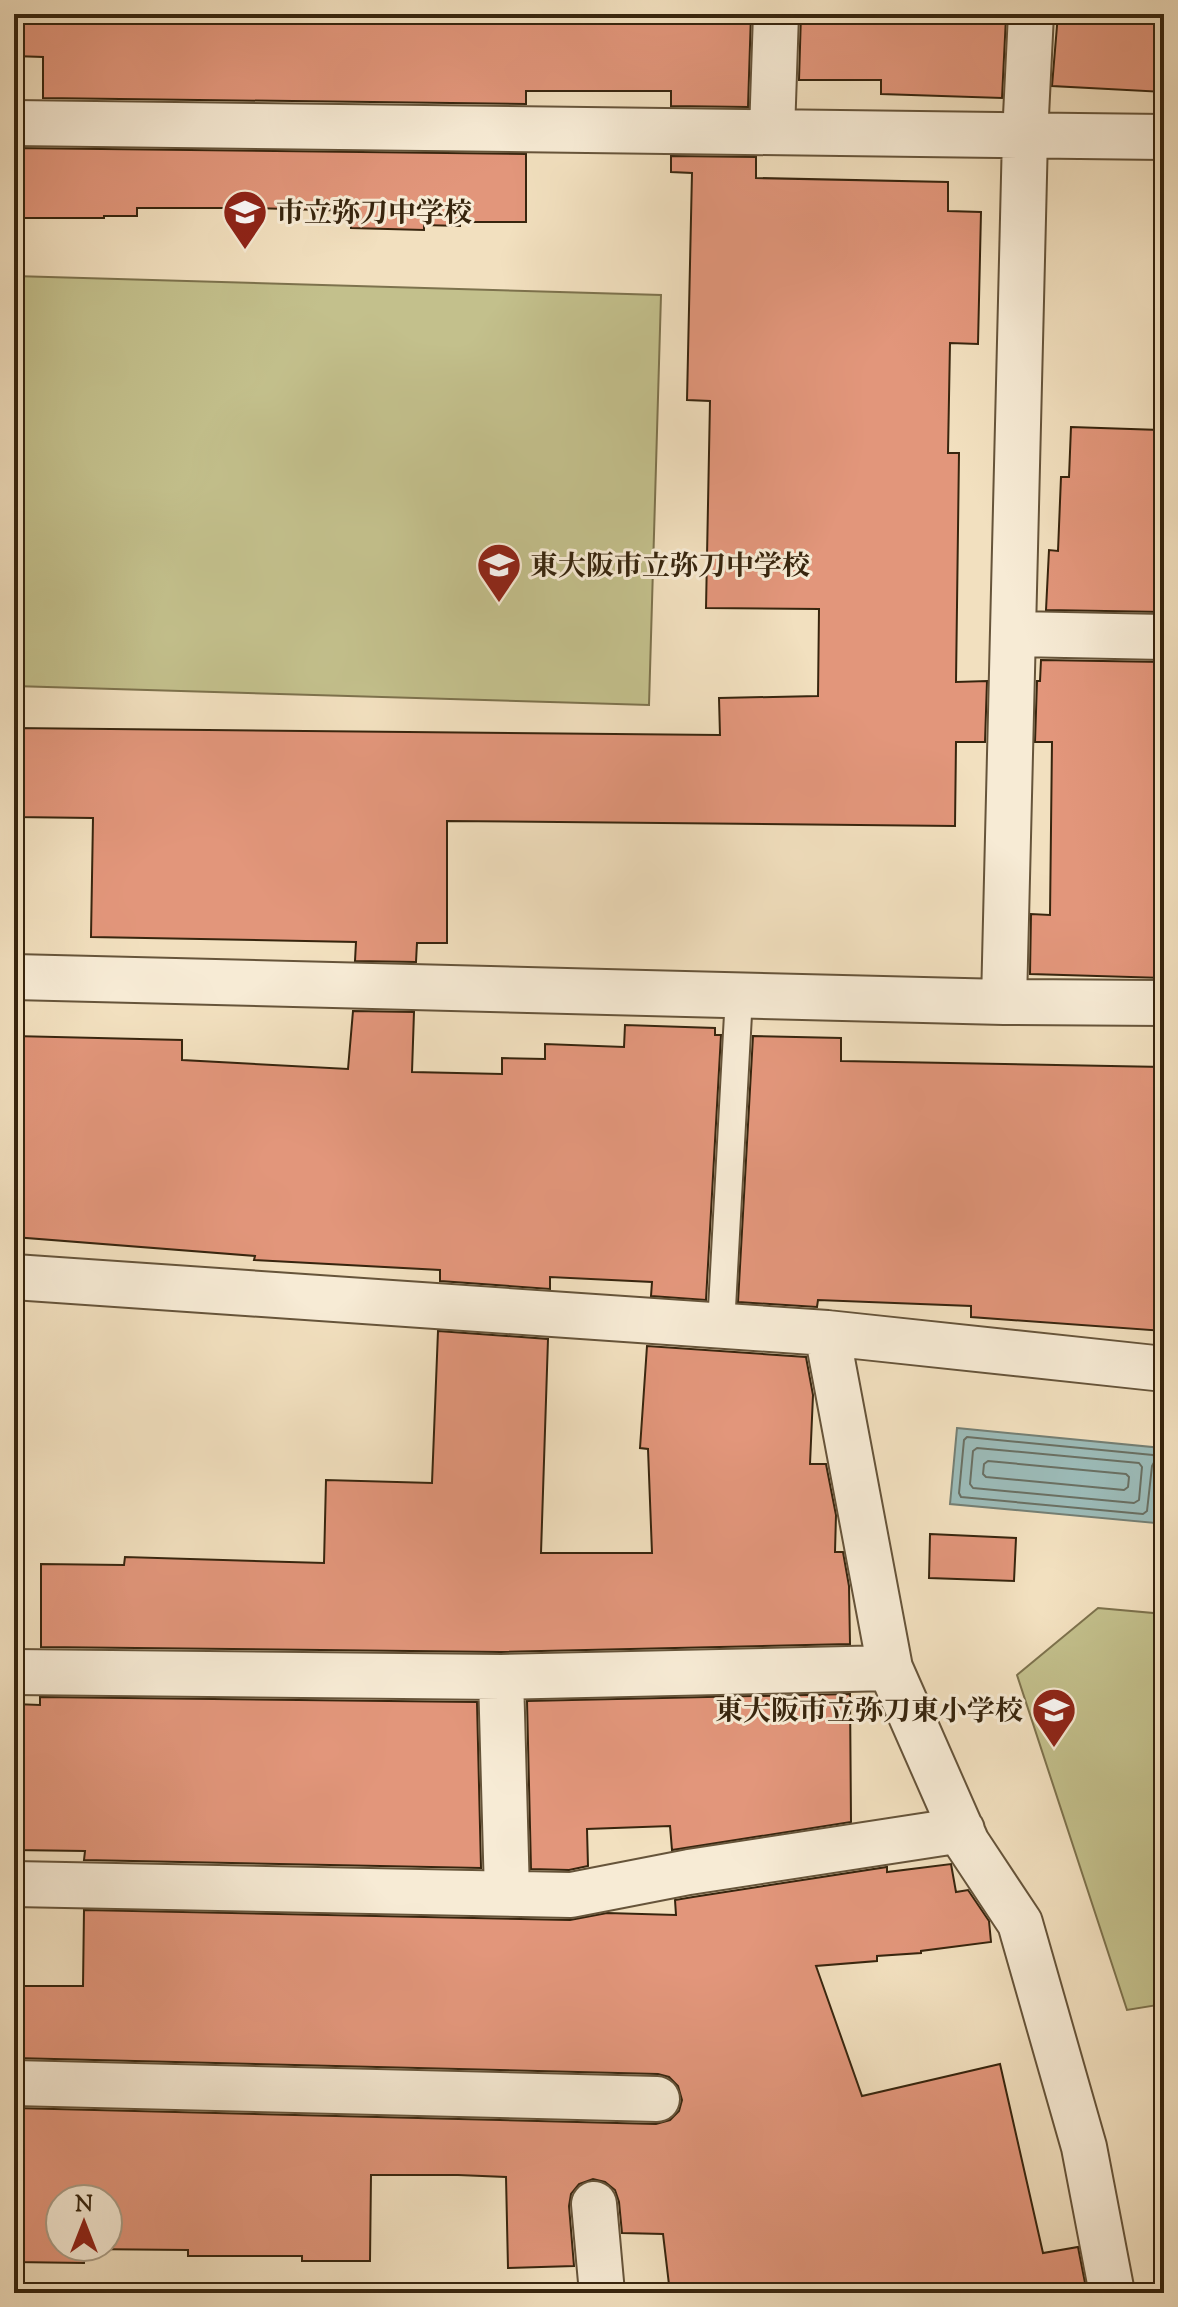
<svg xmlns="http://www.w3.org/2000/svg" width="1178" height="2307" font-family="'Sorts Mill Goudy','Noto Serif JP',serif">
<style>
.green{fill:#c3c08c;stroke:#7d724d;stroke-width:2}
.water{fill:#9cbbb8;stroke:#747f74;stroke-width:2}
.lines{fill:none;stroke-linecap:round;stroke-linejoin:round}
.shore{stroke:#6a7063;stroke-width:2}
.building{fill:#e2967b;stroke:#37250e;stroke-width:2;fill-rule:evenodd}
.service-casing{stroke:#66543a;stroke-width:30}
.minor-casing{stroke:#66543a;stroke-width:48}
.service{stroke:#f7ebd5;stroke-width:26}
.minor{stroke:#f7ebd5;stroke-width:44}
.labels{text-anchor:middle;stroke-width:6;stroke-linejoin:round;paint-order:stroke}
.poi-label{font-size:28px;font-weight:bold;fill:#37250e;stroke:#f7ebd5;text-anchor:start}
</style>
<rect width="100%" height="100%" fill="#f2e0bf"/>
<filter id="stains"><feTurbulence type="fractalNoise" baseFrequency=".0025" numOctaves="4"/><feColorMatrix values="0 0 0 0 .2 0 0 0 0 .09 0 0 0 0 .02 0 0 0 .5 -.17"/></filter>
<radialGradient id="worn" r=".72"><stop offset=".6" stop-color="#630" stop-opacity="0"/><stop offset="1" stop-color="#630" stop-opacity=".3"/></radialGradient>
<path class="green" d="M14,276L661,295L649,705L14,686Z
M1098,1608L1164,1614V2004L1127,2010L1017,1675Z"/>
<path class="water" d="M957,1428L1162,1448L1155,1523L950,1504Z"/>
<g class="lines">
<path class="shore" d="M967,1437L1153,1455L1156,1459L1152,1466L1147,1511L1143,1514L961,1497L959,1493L964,1440Z
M977,1448L1139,1463L1142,1467L1139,1500L1134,1503L973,1488L970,1484L973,1451Z
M988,1461L1126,1474L1129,1477L1128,1487L1124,1490L986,1477L983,1474L984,1464Z"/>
</g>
<path class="building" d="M14,14H751L748,107L671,106V91H526V104L43,98V57L14,56Z
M801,14L1006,17L1002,98L881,94V80H799Z
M1058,14H1158L1157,44H1164V92L1052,86Z
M14,148L526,154V222H460V226L424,225V230L351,228V211L254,208H137V216H104V218H14Z
M671,156L756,157V178L948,182V211L981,212L978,344L950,343L948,453H959L956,682L987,681L985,742H956L955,826L447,821V943H417L416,962L355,961L356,942L91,937L93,818L14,817V728L720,735L719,698L818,696L819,609L706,608L710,401L687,400L692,173L671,172Z
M1071,427L1160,430L1158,560L1164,561V612L1046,610L1049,550L1058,551L1061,477H1069Z
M1041,660L1164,662V978L1030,974L1031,914L1050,915L1052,742H1035L1037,681H1040Z
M353,1011L414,1012L412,1072L502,1074V1058L545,1059V1044L624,1047L625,1025L715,1028V1035H721L706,1300L651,1296L652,1282L550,1277V1289L440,1281V1270L254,1260L255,1256L14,1237V1036L182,1040V1060L348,1069Z
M753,1036L841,1038V1061L1164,1067V1331L971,1317V1306L818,1300L817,1307L738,1302Z
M438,1331L548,1339L541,1553H652L648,1449L640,1448L647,1346L806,1357L813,1395L810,1464H826L836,1515L835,1552H843L849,1586L850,1644L501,1652L41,1647V1564L124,1565L125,1557L324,1563L326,1480L432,1483Z
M930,1534L1016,1538L1014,1581L929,1578Z
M850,1694L851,1822L672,1850L670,1826L587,1829L588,1866L569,1870L531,1869L527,1701Z
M40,1697L477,1702L481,1868L84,1860L85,1851L14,1850V1704L40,1705Z
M951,1864L956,1892L968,1890L989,1921L991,1942L921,1951V1953L877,1956V1961L816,1966L862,2096L1000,2064L1043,2253L1078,2247L1087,2293H670L663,2234L622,2233L619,2202L615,2190L605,2182L593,2179L579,2184L571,2194L569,2206L574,2266L508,2268L506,2177L458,2175H371L370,2261H302V2256H188V2250L85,2249L84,2263L14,2262V2108L656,2124L670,2120L679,2111L682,2100L678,2086L669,2077L658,2074L14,2058V1986H83L84,1910L570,1920L607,1913L676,1915L675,1900L693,1897L887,1867V1872ZM60,2199H108V2247H60Z"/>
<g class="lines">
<g class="service-casing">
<path id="service" d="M721,1326L739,996"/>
</g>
<g class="minor-casing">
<path id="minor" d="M14,123L1164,137
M772,132L776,14
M1013,634L1164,637
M14,977L1004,1002L1164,1003
M1004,1002L1025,136L1031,14
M14,1277L827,1333L1164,1369
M827,1333L890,1668L967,1843L1020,1923L1084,2147L1112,2293
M14,1672L501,1677L890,1668
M501,1677L507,1893
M14,1884L571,1895L689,1872L962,1830
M14,2083L657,2099
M594,2204L602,2293"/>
</g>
<use href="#service" class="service"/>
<use href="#minor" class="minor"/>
</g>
<defs>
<g id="school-pin" transform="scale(2.3)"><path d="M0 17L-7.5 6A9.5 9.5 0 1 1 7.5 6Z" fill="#8f2418" stroke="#f7ebd5"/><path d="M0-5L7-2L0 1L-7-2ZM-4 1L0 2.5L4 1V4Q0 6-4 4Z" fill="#fff"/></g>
</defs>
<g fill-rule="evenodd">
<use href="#school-pin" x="245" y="212"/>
<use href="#school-pin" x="499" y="565"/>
<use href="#school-pin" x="1054" y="1710"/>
</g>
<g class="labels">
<g class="poi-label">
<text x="276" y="222">市立弥刀中学校</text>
<text x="530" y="575">東大阪市立弥刀中学校</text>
<text x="1023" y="1720" text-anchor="end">東大阪市立弥刀東小学校</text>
</g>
</g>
<rect width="1178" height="2307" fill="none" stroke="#f2e0bf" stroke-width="48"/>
<rect x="16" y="16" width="1146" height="2275" fill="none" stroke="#37250e" stroke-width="4"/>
<rect x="24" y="24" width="1130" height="2259" fill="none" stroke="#37250e" stroke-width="2"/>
<g transform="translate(84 2223)"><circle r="38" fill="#f7ebd5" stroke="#aa9c85" stroke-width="2"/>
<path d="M0-6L14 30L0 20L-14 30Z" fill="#8f2418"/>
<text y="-12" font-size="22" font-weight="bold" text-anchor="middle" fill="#37250e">N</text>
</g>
<rect width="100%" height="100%" filter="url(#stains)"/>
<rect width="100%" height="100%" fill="url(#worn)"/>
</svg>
